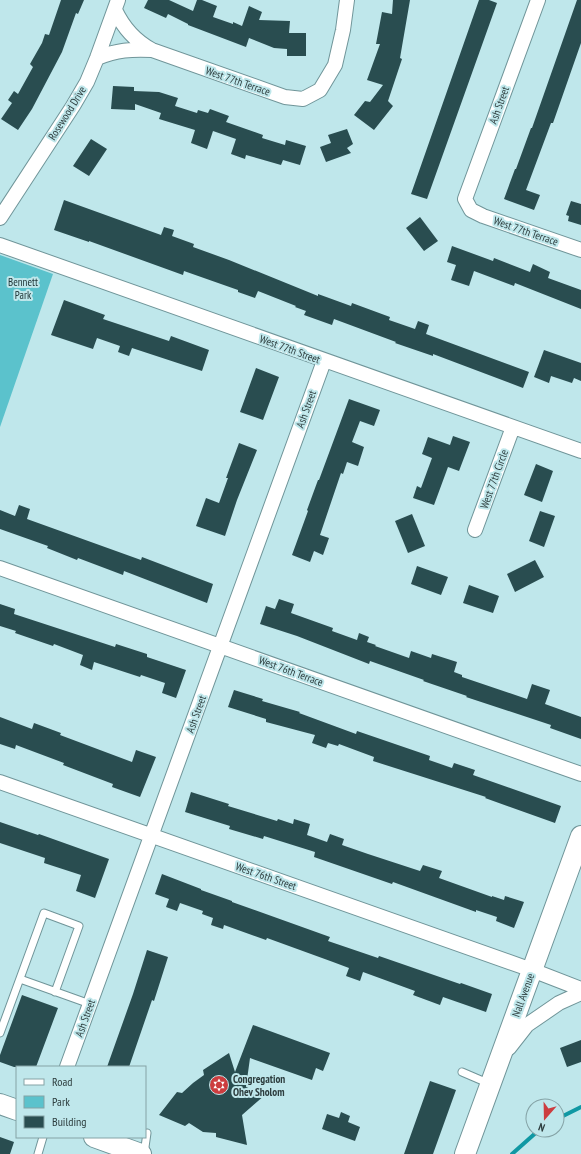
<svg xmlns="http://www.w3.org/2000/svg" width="581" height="1154" font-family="'PT Sans Narrow',sans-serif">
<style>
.green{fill:#5bc2cc}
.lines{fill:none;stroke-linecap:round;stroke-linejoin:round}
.stream{stroke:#1098a3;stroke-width:4}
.building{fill:#294d50}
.lane-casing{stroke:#709599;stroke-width:9}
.street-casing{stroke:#709599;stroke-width:16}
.secondary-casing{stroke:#709599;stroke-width:22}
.lane{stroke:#fff;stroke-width:7}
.street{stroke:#fff;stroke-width:14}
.secondary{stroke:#fff;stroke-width:20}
.labels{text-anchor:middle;stroke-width:4;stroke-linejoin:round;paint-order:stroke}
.street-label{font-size:11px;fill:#2d3d3e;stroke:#bfe7eb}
.park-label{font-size:11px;fill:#1c3133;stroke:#bfe7eb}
.poi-label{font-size:11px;font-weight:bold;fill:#2d3d3e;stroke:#bfe7eb;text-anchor:start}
</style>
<rect width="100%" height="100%" fill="#bfe7eb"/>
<path class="green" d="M0,255L53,274L0,427Z"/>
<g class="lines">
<path class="stream" d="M557,1119L581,1107
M512,1154L539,1130"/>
</g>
<path class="building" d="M61,0H84L78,14L76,13L62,52L32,109L18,130L1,119L12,103L8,100L14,91L18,94L33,67L30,64L42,43L45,34L49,35Z
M148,0H169L193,11L197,0H202L217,6L213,17L233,24V22L242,26L249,6L262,12L259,20L290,21L289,33H306V56H287V49L274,48L249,38L246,47L188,25V24L168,14L166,18L144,8Z
M393,0H410L400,58L402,59L388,101L393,106L374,130L354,115L365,101L370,102L383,85L367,80L380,44H376L382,12L392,14Z
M479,0H489L497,3L427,199L411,194Z
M577,0H581V43L553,123H551L526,190L540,195L534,210L504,199L515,169H516L531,128H532Z
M113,86L134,87V91L159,92L178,98L175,106L197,113L198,110L208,113L210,109L229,116L226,122L263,135L262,138L285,145L286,140L306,146L300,165L283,160L281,165L246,155L245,159L231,154L236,139L213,131L207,149L191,143L195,130L159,119L161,113L135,104V110L111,109Z
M347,129L353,144L347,148L351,153L326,162L320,147L331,143L328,135Z
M91,139L107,149L89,176L73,166Z
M64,200L161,235L164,227L174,230L172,236L194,244L193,247L229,260L318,296V294L351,306L352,303L390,317L389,320L415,329L418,321L429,325L426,334L529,372L523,388L433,354V356L395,343L396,342L334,319L332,325L304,315L306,311L295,307L296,306L258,291L255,298L238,292V290L184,271L183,275L89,241V242L54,230Z
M571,201L581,204V225L568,221L569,216L566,215Z
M420,217L438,241L424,251L406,228Z
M452,246L493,261L494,258L530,272L533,264L550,272L548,278L581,290V309L515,283L514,286L474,271L469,286L451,280L456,265L447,262Z
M64,300L105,315L103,319L169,341L171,336L209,350L202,371L132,348L129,356L118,352L120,346L97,338L93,349L51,335Z
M544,350L581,363V381L574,378L572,383L551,376L549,383L534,377Z
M256,368L279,377L263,420L240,412Z
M349,399L380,410L374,426L360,421L352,442L364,447L358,466L347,462L343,474L341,473L320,535L329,538L323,555L314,551L310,562L292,555L308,511L307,510L318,480H319Z
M453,436L470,442L459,471L448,467L434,505L413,498L417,486L421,488L432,458L422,454L428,437L450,445Z
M239,443L257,450L237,500L225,536L196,526L206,498L219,503L228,478H226Z
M536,464L553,471L542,502L524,495Z
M19,505L30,509L27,519L141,560L142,557L213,584L207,603L124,571L123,575L78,558L77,560L47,548L48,546L0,529V510L15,516Z
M540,511L555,516L544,547L529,541Z
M412,514L425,546L408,553L395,521Z
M535,560L544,577L515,592L507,574Z
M417,566L448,577L441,595L411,584Z
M469,585L499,596L493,613L463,603Z
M279,599L294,604L291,613L333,628L332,631L357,640L359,633L369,637L367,642L376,645L375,646L409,658L411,651L431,658L432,654L457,662L454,672L462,675V677L527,699L532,684L550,690L545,704L581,717V739L550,728L551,725L466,697L467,696L423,681L424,680L370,661L369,664L297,636L260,624L266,606L275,609Z
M0,604L15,609L14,614L115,647L116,644L147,654V657L186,670L176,698L162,693L165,683L141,675L140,677L94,662L92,670L80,665L83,655L54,644L53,646L15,633L16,631L0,626Z
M234,690L263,699L262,701L300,712L299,713L356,734L357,731L430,756L429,760L452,768L454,763L475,770L473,775L561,806L555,823L485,798L486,797L373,761L374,757L339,744L338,746L328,743L326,748L312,743L315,735L266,722V719L228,707Z
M0,717L32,729L34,723L61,733L60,735L132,762L136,750L156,757L140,797L112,787L113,784L63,765L64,763L16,745L15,749L0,744Z
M191,792L229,804L228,806L277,821L278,819L293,824L294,819L310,824L307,835L327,842L330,834L344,839L342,845L368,854L420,871L423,865L442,871L439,878L492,897V896L504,900L505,896L524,902L514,928L496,921L497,917L476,910V912L393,882L392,884L314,857L315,852L264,836L263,839L229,829L230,826L185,812Z
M0,822L38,835L39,834L109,859L95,898L76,891L81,875L44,863L45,858L0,843Z
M162,874L201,889V890L232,901V902L330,937L328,941L378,958L379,956L460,984L461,983L492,994L486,1012L443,997L440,1005L413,995L415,991L363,972L360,981L346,976L349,968L333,962L267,938L266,940L224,925L223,929L211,925L213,918L202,914L203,911L180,903L177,911L166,907L169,899L155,894Z
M147,950L168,957L154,1001L152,1000L129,1067H107L133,994Z
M22,995L58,1008L36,1067H14L0,1062V1055Z
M253,1025L330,1053L323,1071L316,1068L312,1080L250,1058L246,1087L265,1095L242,1115L247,1145L216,1137V1133L203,1132L189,1123L185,1126L159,1115L177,1092L182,1093L193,1083L204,1075L203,1070L229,1053L235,1072Z
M581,1040V1062L567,1067L560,1048Z
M430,1081L456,1090L433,1154H404Z
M341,1112L350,1116L348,1122L360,1127L355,1141L322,1129L327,1114L339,1118Z
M0,1137L14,1142L10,1154H0Z"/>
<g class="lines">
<g class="lane-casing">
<path id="lane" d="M20,979L90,1004
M0,1033L44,913L79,926L55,992
M462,1072L490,1084
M38,1154L43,1137
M144,1154L147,1133"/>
</g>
<g class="street-casing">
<path id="street" d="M538,0L465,199L471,210L483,216L581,250
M115,10C123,27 135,41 152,50L285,97L303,99L320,90L335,65L343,30L347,0
M97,58C117,50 131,49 152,50
M0,218L73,106L87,82L97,58L118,0
M0,245L581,451
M475,530L513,427
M0,568L581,774
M0,782L532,970L581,989
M509,1048L527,1025L559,1003L581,993
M67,1067L324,361"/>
</g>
<g class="secondary-casing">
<path id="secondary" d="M0,1104L17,1110
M94,1137L141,1154
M465,1154L581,836"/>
</g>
<use href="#lane" class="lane"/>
<use href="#street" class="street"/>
<use href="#secondary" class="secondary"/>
</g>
<defs>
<g id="synagogue-disc" transform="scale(1)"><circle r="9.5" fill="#cc3d3f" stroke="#bfe7eb"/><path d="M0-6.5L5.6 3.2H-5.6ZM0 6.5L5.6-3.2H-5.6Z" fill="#fff"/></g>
</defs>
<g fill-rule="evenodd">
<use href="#synagogue-disc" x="219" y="1085"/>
</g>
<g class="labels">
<g class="street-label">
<text transform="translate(238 81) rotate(19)" y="4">West 77th Terrace</text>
<text transform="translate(499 105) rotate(-70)" y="4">Ash Street</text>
<text transform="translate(67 113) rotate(-58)" y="4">Rosewood Drive</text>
<text transform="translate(526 231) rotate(19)" y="4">West 77th Terrace</text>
<text transform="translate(290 349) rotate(20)" y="4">West 77th Street</text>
<text transform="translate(306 409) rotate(-70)" y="4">Ash Street</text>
<text transform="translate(494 479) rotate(-70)" y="4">West 77th Circle</text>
<text transform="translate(291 671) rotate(20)" y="4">West 76th Terrace</text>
<text transform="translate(196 714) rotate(-70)" y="4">Ash Street</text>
<text transform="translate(266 876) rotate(19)" y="4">West 76th Street</text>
<text transform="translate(523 995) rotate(-70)" y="4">Nall Avenue</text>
<text transform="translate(85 1018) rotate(-70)" y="4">Ash Street</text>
</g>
<g class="park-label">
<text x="23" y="286">Bennett<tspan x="23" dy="13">Park</tspan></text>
</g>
<g class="poi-label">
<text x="233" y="1083">Congregation<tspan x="233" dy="13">Ohev Sholom</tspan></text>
</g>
</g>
<rect x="16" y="1066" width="130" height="72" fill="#bfe7eb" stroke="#85a3a6"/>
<rect x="24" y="1079" width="20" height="6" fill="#ffffff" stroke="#85a3a6"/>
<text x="52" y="1086" font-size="12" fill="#2d3d3e">Road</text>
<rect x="24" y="1096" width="20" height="12" fill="#5bc2cc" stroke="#85a3a6"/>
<text x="52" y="1106" font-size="12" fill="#2d3d3e">Park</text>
<rect x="24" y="1116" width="20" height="12" fill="#294d50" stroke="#85a3a6"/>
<text x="52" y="1126" font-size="12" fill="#2d3d3e">Building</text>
<g transform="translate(545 1118) rotate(200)"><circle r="19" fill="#bfe7eb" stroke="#85a3a6"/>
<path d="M0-3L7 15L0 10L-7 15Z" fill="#cc3d3f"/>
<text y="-6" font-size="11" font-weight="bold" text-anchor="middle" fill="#2d3d3e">N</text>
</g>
</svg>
